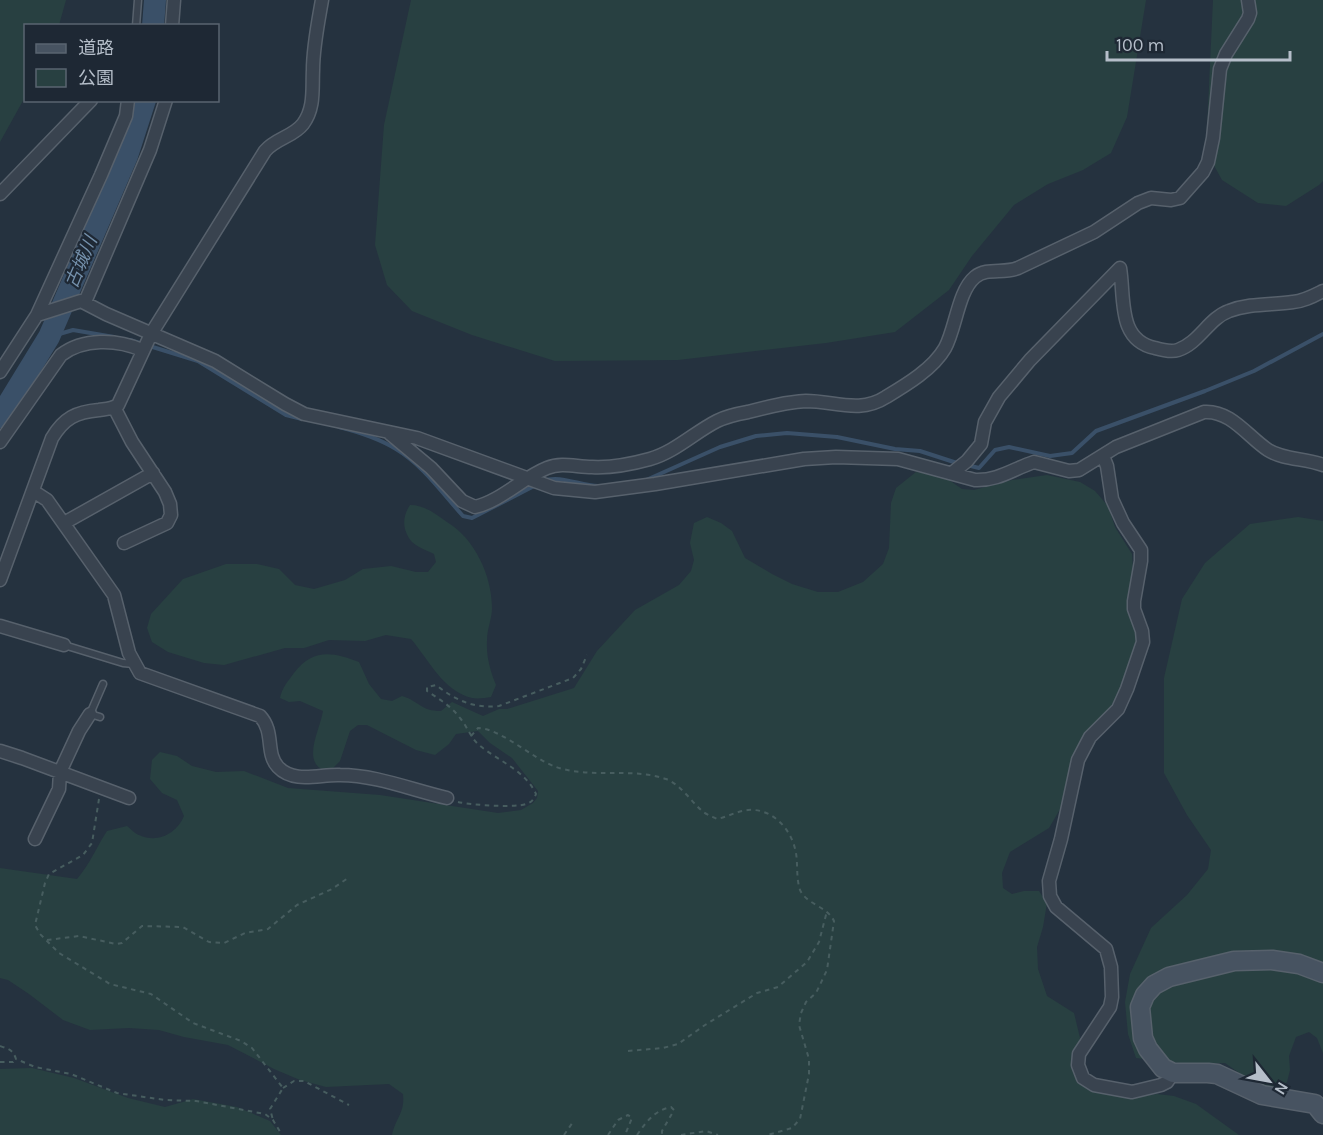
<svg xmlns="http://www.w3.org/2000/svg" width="1323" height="1135" font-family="Karla,'Noto Sans JP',sans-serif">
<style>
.green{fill:#284041}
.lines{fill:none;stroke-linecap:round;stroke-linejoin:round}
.stream{stroke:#3a5068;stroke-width:4}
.river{stroke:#3a5068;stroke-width:22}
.lane-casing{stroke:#57616c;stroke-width:9}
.street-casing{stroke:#57616c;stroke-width:15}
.secondary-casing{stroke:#57616c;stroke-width:21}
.path{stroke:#475d5f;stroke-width:2;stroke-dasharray:4.5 4.5;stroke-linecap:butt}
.lane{stroke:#39434f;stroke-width:6}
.street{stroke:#39434f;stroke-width:12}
.secondary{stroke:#475361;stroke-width:18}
.labels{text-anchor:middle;stroke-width:4.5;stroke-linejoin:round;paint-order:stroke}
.water-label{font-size:18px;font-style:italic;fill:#7591ac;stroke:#1e2834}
</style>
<rect width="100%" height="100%" fill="#25323f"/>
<path class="green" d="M0,0H66L59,25L26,26L25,97L0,142Z
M411,0H1146L1127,117L1111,153L1083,170L1048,184L1014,205L972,256L949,290L895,332L826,343L678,360L555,361L472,335L412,311L387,285L375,245L384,125Z
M1213,0H1323V181L1319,185L1286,206L1258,203L1222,180L1206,151Z
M916,472L943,476L962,489L974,490L1012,480L1047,475L1080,482L1095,491L1108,506L1115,527L1132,554L1138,643L1125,681L1115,702L1100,720L1063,804L1049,828L1010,852L1002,873L1003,888L1012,894L1024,891H1039L1047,903L1043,927L1037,947L1038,969L1047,996L1074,1013L1080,1038L1075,1055L1093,1088L1135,1097L1157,1094L1174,1096L1196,1104L1239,1135H392C396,1117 405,1113 403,1094L389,1084L326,1087L300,1080L274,1069L228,1045L184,1037L159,1030L129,1028L90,1030L63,1020L29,994L8,980L0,978V868L77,879C90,864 96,848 107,831L127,826C131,829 135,834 139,835C158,844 177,833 184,816L177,800L162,793L150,779L152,760L160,752L177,756L192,766L216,772L244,771L288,788L380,795L498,813L521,810L533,803L537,798L538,791L512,758L490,743L478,731L456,734L449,744L435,755L416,750L367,725H358L350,731L340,761L329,772C299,765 320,731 323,711L300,701L289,702L280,698C282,688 288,681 294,673C313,648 333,652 359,662L369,684L381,699L392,701L402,696C421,702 420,711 441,711L452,702L483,716L499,709H507L574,688L597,651L635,610L679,585L691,571L694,560L690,543L694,523L707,517L721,523L732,531L745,558L772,574L792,584L818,592H838L863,582L883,564L889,548L891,503L896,488Z
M410,505C425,505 435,514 447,522C475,539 492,576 492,608C492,619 487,629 487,640C486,656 490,670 496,685L491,697C485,698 478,699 472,698C443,691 429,660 411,639L386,635L365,641L329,640L304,648H285L224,665L204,663L168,652L152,642L147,628L151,614L183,579L226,564H257L279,569L295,585L314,589L345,580L363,569L391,566L416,572H428L436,562L434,554C428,551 417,547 412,542C402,530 402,517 410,505Z
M1298,517L1323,521V1053L1317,1038L1309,1032L1296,1037L1289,1056L1290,1070L1287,1082L1275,1093L1259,1087L1225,1063L1188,1064L1136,1058L1128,1034L1125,1002L1130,974L1151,928L1187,895L1208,869L1211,850L1187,815L1164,773V678L1182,599L1205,563L1250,524Z
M32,1068L74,1078L128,1098L165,1107L193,1099L237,1107L270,1121L281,1135H0V1069Z"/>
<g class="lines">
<path class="stream" d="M49,337L73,330L114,337
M130,340L198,361L286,415L302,419
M339,427C359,432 378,438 396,449C423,465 443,494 463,516L472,518L536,485
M967,465L979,468L995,450L1009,447L1050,456L1072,453L1096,431L1205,391L1254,371L1323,334
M543,481C561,474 582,487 600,486
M644,481L720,447L756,436L787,433L837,437L895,449L920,451L960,464"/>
<path class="river" d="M153,26L155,0
M0,417L49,337L127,156L145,100"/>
<g class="lane-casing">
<path id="lane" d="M136,26L138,0
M64,645L123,663L134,664
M100,717L90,714L103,684"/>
</g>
<g class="street-casing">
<path id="street" d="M172,26L174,0
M0,194L91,100
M85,302L150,150L166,100
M37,315L101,175L126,116L128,100
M0,372L37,315L81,301L106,314L215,361L285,404L304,414L417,438L554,488L595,492L655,484L804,459L836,457L898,459L975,480C998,481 1013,469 1034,462L1069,471L1079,470L1116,447L1204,412C1231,410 1248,437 1268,450C1284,460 1305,458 1323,465
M114,407L132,442L165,492L170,504L171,515L167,523L124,543
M389,433L431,468L462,501L475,507C501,501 522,478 547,468C562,462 576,467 592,467C611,468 632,464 650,459C675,452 695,432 717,421C727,416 737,414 748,412C767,407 786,402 806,401C834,401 860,414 886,397C906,385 933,369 945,348C956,328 958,291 975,277C987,267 1004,274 1018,268L1094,232L1138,203L1151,198L1171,200L1180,198L1203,172L1208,162L1213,138L1220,69L1226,54L1248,19L1250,13L1248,0
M0,442L61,355C83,338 117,339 142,350
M1103,456L1107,466L1112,499L1123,523L1141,550V561L1134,601V609L1142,631L1143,642L1127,689L1118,709L1090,737L1078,760L1061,839L1049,881L1050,896L1056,907L1106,949L1111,967L1112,997L1110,1007L1079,1054L1078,1065L1083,1078L1094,1085L1132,1092L1161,1085L1167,1082L1173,1073
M952,473L967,461L981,444L985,422L999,397L1030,360L1120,268C1125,298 1117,340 1155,348C1162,350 1172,352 1178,350C1199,343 1209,318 1229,311C1250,303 1272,305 1293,302C1304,301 1313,296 1323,291
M33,491L47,500L114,595L129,653L140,673L260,716C275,732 265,753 278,767C294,784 320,774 340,775C376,775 412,790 447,798
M64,523L153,473
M0,580L52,438C64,418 76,412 99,410C106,409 112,409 118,405L151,334L265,151C276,138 293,137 303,124C315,108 312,89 313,70C313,47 318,23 322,0
M0,626L64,645
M0,751L22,758L129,798
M35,839L59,789L60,772L79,731L90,714"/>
</g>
<g class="secondary-casing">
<path id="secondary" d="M1323,973L1299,964L1272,960L1234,961L1169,977L1154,985L1145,995L1140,1007L1143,1038L1148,1049L1163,1068L1173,1073H1208L1217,1074L1262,1095L1315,1104L1323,1114"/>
</g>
<path class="path" d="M471,736L478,728C500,728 533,759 556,767C591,779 631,767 666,779C681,785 690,800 701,810C705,814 711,816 717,819C727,817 737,811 748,810C773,808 792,830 796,853C798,865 796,878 800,890C807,905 827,906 834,921L827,970L816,993L806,1002L801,1013L799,1025L809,1059V1074L800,1119L792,1128L768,1135
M99,799L92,843L83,855L49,874L45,883L35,925L40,934L59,953L110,984L151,994L193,1023L241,1041L252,1048L283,1088L270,1109L273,1120
M458,802C470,805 516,808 526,804C532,802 534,799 536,794C525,770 498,761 479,745C470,737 467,726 460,718C451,706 439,699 427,691V687L436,685C455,700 474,709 499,706L573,678L581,669L587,655
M47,940L79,936L116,944L122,943L142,926L183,927L209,942L224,943L245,933L268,929L297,905L332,889L348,878
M0,1046C9,1049 13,1050 16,1059L35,1067L71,1074L117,1093L165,1100L196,1101L265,1114L273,1120L282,1135
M628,1051L663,1048L678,1044L705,1025L757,993L778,987L807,962L819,942L827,911
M0,1062H13L16,1059
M283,1088L294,1081H304L349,1105
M564,1135L573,1122
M608,1135L618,1120L628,1115L632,1118L625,1135
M637,1135C646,1122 655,1110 671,1107L674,1110L662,1131V1135
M681,1135L706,1131L718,1135"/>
<use href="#lane" class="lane"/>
<use href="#street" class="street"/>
<use href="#secondary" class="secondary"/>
</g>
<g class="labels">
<g class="water-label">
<text transform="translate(81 262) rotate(-67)" y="6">古城川</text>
</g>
</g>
<rect x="24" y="24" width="195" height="78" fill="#1e2834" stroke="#5a6470" stroke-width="1.5"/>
<rect x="36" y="44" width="30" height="9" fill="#475361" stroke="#5a6470" stroke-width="1.5"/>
<text x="78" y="54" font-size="18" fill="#b5bec9">道路</text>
<rect x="36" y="69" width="30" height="18" fill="#284041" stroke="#5a6470" stroke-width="1.5"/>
<text x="78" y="84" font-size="18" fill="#b5bec9">公園</text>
<g transform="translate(1269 1081) rotate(121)" stroke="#1e2834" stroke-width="4.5" paint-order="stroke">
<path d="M0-4.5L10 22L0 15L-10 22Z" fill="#b5bec9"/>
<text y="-9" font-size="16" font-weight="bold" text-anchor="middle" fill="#b5bec9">N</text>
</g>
<path d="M1107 51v9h183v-9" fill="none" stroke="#b5bec9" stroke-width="3"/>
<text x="1116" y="51" font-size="18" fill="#b5bec9" stroke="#1e2834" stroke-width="4.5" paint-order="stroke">100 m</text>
</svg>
